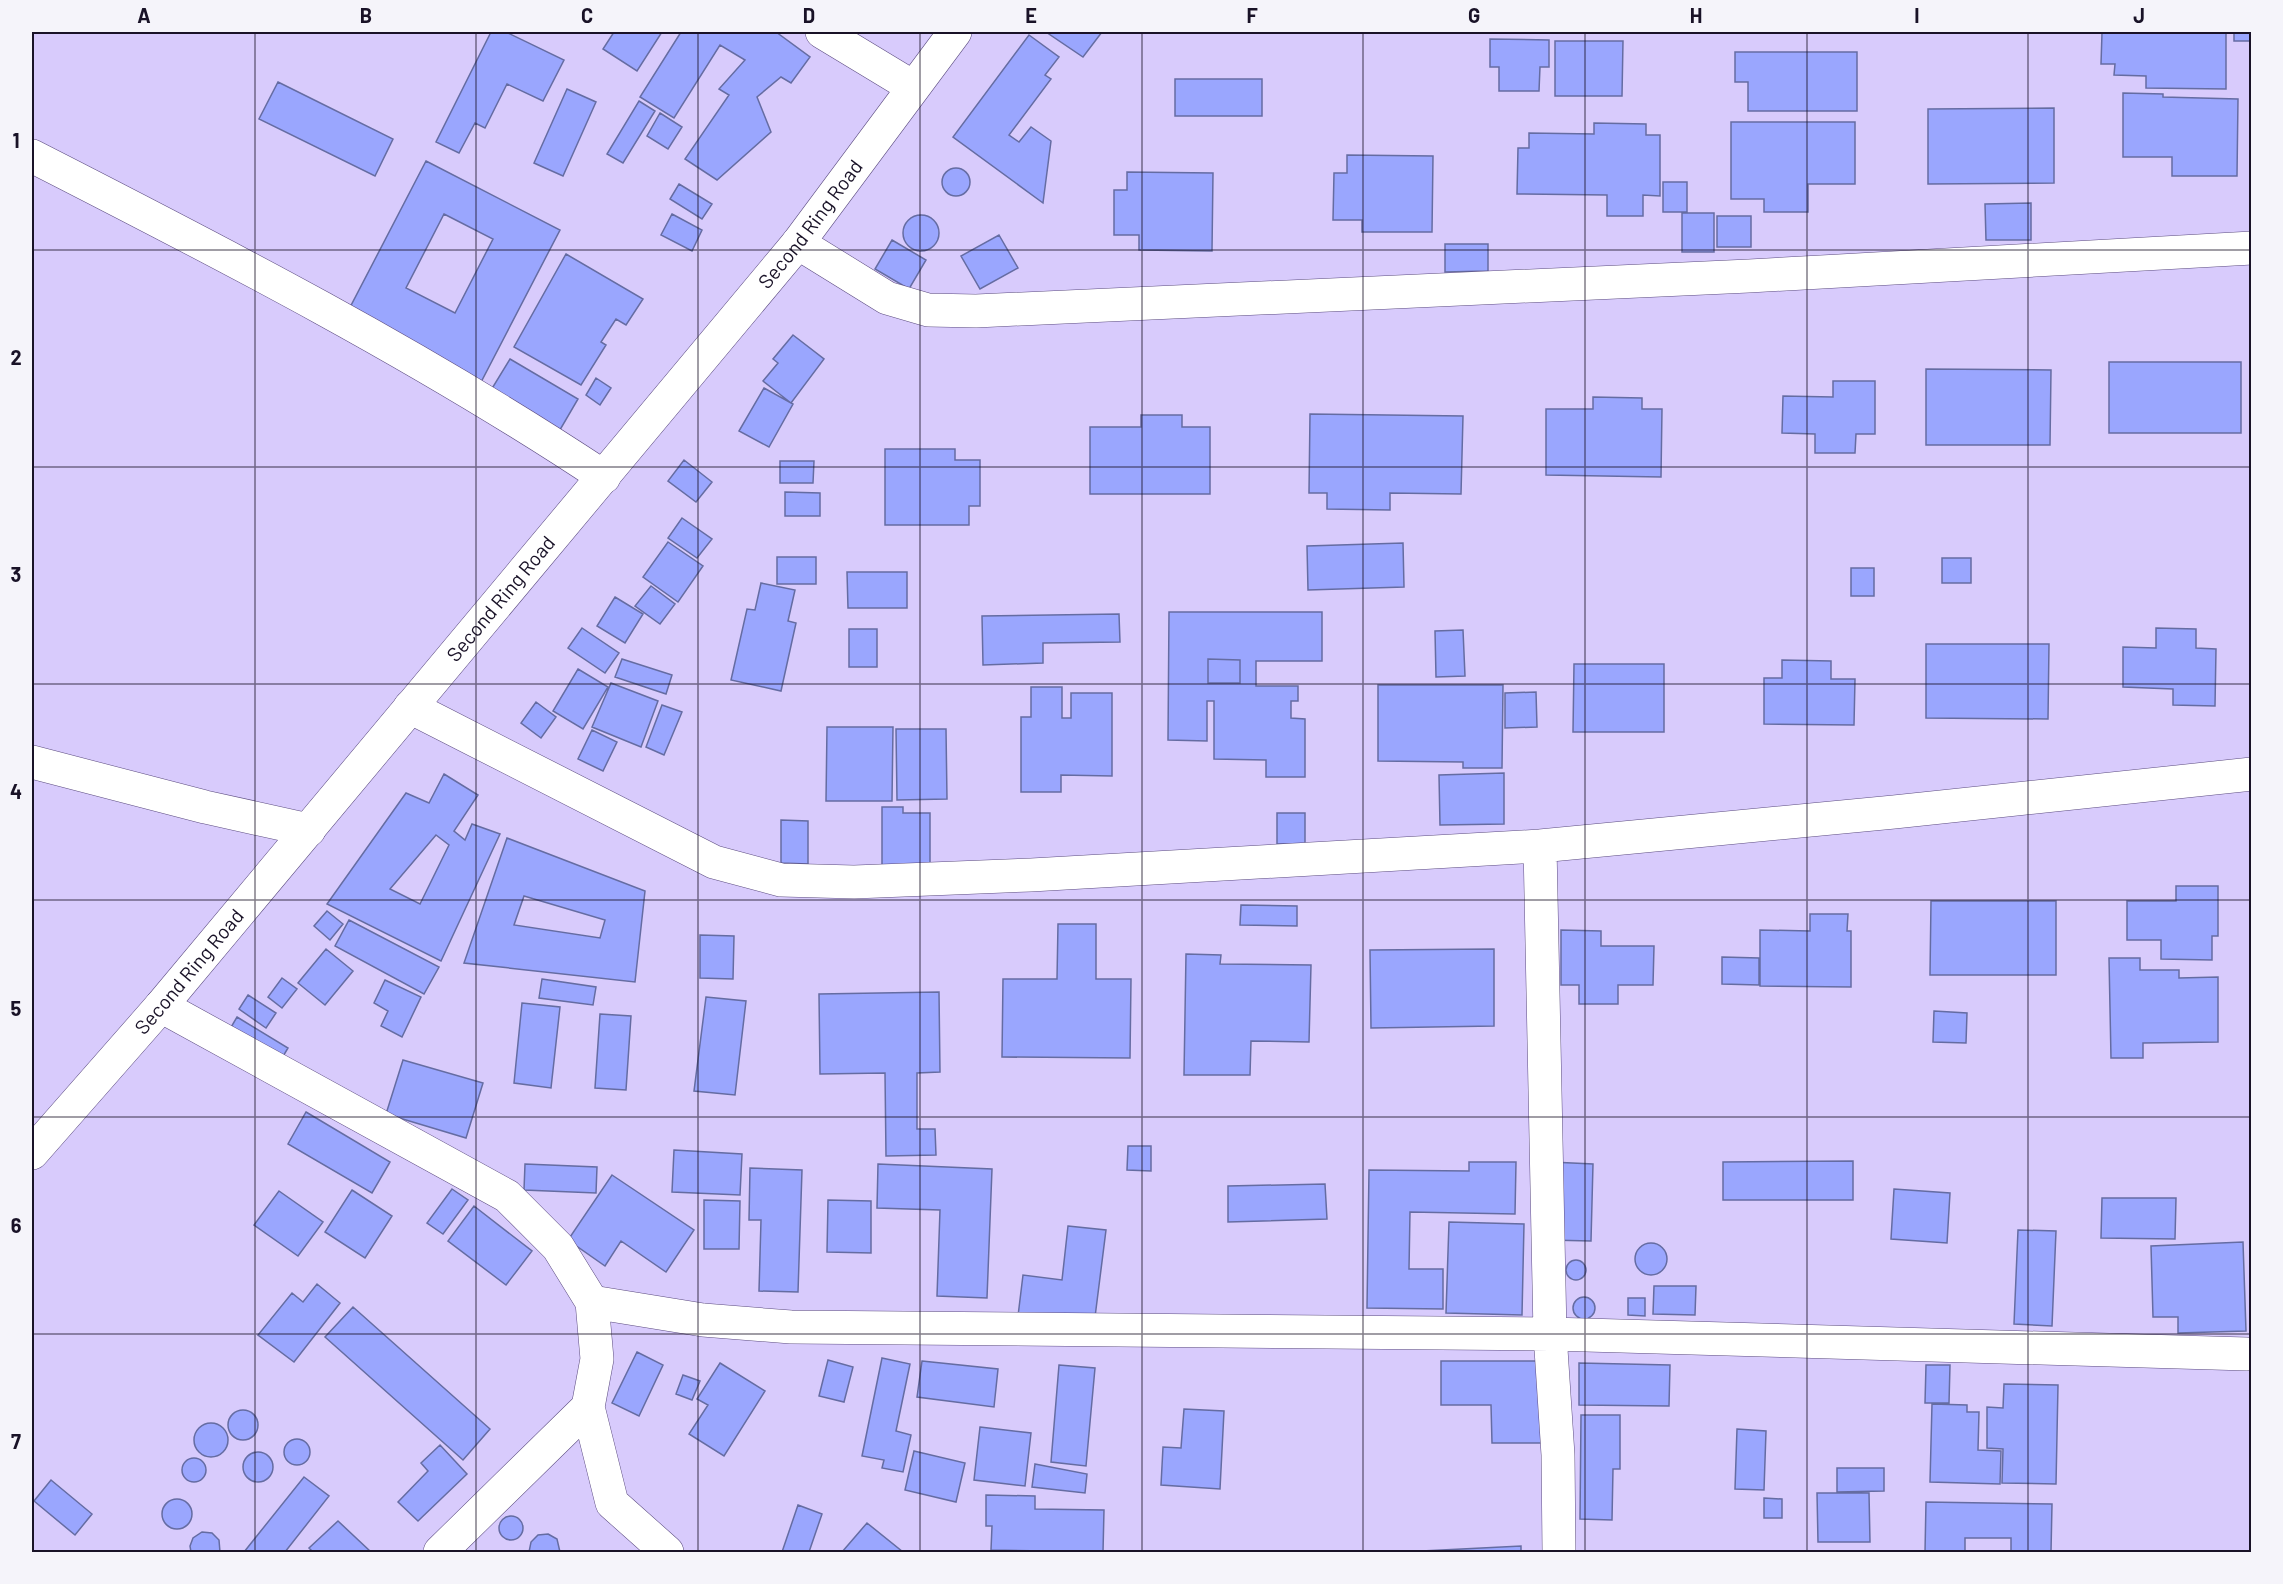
<svg xmlns="http://www.w3.org/2000/svg" width="2283" height="1584" font-family="Barlow,sans-serif">
<style>
.building{fill:#9aa6fe;stroke:#656ca2;stroke-width:1.5;fill-rule:evenodd}
.lines{fill:none;stroke-linecap:round;stroke-linejoin:round}
.street-casing{stroke:#5c4c80;stroke-width:34}
.secondary-casing{stroke:#5c4c80;stroke-width:34}
.street{stroke:#fff;stroke-width:33}
.secondary{stroke:#fff;stroke-width:33}
.grid{fill:none;stroke:#191227;stroke-width:1.5;stroke-opacity:0.55}
.labels{text-anchor:middle;stroke-width:4.5;stroke-linejoin:round;paint-order:stroke}
.street-label{font-size:20px;fill:#191227;stroke:#f5f4fa}
.neatline{fill:none;stroke:#191227;stroke-width:2}
.grid-label{font-size:20px;text-anchor:middle;font-weight:bold;fill:#191227}
</style>
<rect width="100%" height="100%" fill="#d8cbfc"/>
<path class="building" d="M491,32H506L564,60L543,101L507,84L485,128L475,123L459,153L436,142Z
M614,32H662L637,71L603,49Z
M681,32H776L810,57L791,83L781,77L757,97L771,132L717,180L685,159L729,95L719,89L745,60L720,45L674,118L640,97Z
M1046,32H1102L1083,57Z
M2234,32H2252V41H2234Z
M2102,33H2226V89L2146,88V76L2114,75L2115,64H2101Z
M1029,35L1059,57L1045,75L1051,79L1009,135L1019,142L1031,127L1051,141L1043,203L953,137Z
M1490,39L1549,40V67H1540L1539,91H1499V67H1490Z
M1555,41H1623L1622,96H1555Z
M1735,52H1857V111H1748V82H1735Z
M1175,79H1262V116H1175Z
M278,82L393,139L375,176L259,119Z
M567,89L596,102L563,176L534,163Z
M2123,93L2163,94V97L2238,99L2237,176H2172V157H2123Z
M639,101L655,111L623,163L607,154Z
M2054,108V183L1928,184V109Z
M660,113L682,127L668,149L647,136Z
M1731,122H1855V184H1808V212H1764V199H1731Z
M1594,123L1646,124V135H1660V196L1643,195V216H1607V195L1517,194L1518,148H1529V133L1594,134Z
M1347,155L1433,156L1432,232H1362V220H1333L1334,173H1347Z
M426,161L560,230L479,386L345,317ZM444,214L493,239L455,313L406,288Z
M942 182a14 14 0 1 1 28 0a14 14 0 1 1-28 0Z
M1127,172L1213,173L1212,251L1139,250V235H1114V190H1127Z
M1663,182H1687V212H1663Z
M679,184L712,204L702,219L670,199Z
M2031,203V240H1986L1985,204Z
M1682,213H1714V252H1682Z
M672,214L702,230L692,251L661,235Z
M903 233a18 18 0 1 1 36 0a18 18 0 1 1-36 0Z
M1717,216H1751V247H1717Z
M999,235L1018,268L980,289L961,256Z
M892,240L926,260L909,289L875,269Z
M1445,244H1488V271L1445,272Z
M566,254L643,299L626,325L616,319L601,342L606,345L581,385L514,347Z
M793,335L824,359L791,403L763,381L778,363L773,359Z
M510,359L578,399L557,435L488,395Z
M2109,362H2241V433H2109Z
M1926,369L2051,370L2050,445H1926Z
M596,378L611,388L600,405L586,395Z
M1833,381H1875V434H1856L1855,453H1815V434L1782,433L1783,396L1833,397Z
M764,388L793,404L769,447L739,431Z
M1593,397L1642,398V409H1662L1661,477L1546,475V409H1593Z
M1310,414L1463,416L1461,494L1390,493V510L1327,509V493H1309Z
M1141,415H1182V427H1210V494H1090V427H1141Z
M885,449H955V460H980V506H969V525H885Z
M684,460L712,482L696,502L668,481Z
M780,461H814L813,483H780Z
M785,492L820,493V516H785Z
M682,518L712,539L697,558L668,538Z
M668,542L703,566L678,602L643,577Z
M1403,543L1404,587L1308,590L1307,546Z
M777,557H816V584H777Z
M1942,558H1971V583H1942Z
M1851,568H1874V596H1851Z
M847,572H907V608H848Z
M761,583L795,590L788,621L796,623L781,691L731,680L747,609L755,610Z
M651,586L675,604L660,624L635,606Z
M615,597L643,614L625,643L597,626Z
M1169,612H1322V661H1256V686H1298V701H1291V718L1305,719V777H1266V760L1214,759V701H1207V741L1168,740ZM1208,659L1240,660V683H1208Z
M1119,614L1120,642L1043,643V663L983,665L982,616Z
M582,628L619,653L605,673L568,648Z
M2156,628L2196,629V648L2216,649L2215,706L2173,705V689L2123,687V647L2156,648Z
M849,629H877V667H849Z
M1463,630L1465,676L1436,677L1435,631Z
M1926,644H2049L2048,719L1926,718Z
M622,659L672,675L666,694L615,677Z
M1208,659L1240,660V683H1208Z
M1782,660L1831,661V679H1855L1854,725L1764,724V678H1782Z
M1574,664H1664V732H1573Z
M578,669L608,687L583,729L553,711Z
M611,683L658,701L641,747L592,727Z
M1378,685H1503L1502,768H1463V762L1378,761Z
M1031,687H1062V718H1071V693H1112V776L1061,775V792H1021V717H1031Z
M1536,692L1537,727L1505,728V693Z
M536,702L556,717L541,738L521,723Z
M662,705L682,712L664,755L646,747Z
M827,727H893L892,801H826Z
M896,729H946L947,799L897,800Z
M592,730L617,742L603,771L578,759Z
M1504,773V824L1440,825L1439,775Z
M444,774L478,795L454,831L465,840L472,824L500,834L441,961L327,904L406,793L429,803ZM436,835L449,845L420,904L390,889Z
M882,807H903V813H930V870H882Z
M1277,813H1305V844H1277Z
M781,820L808,821V864L781,863Z
M507,838L645,891L635,982L464,963ZM524,896L605,920L600,938L514,925Z
M2176,886H2218V936H2212V960L2161,959V940H2127V901H2176Z
M1931,901H2056V975H1930Z
M1241,905L1297,906V926L1240,925Z
M327,911L343,924L330,940L314,926Z
M1810,914H1848L1847,931H1851V987L1760,986V930L1810,931Z
M349,920L439,967L424,994L335,946Z
M1058,924H1096V979H1131L1130,1058L1002,1057L1003,979H1057Z
M1561,930L1601,931V946H1654L1653,985H1618V1004H1579V985H1561Z
M700,935L734,936L733,979L700,978Z
M326,949L353,971L325,1005L298,983Z
M1494,949V1026L1371,1028L1370,950Z
M1186,954L1221,955L1220,964L1311,965L1309,1042L1251,1041L1250,1075H1184Z
M1722,957L1759,958V985L1722,984Z
M2109,958H2140V970H2179V978L2218,977V1042L2143,1043V1058H2111Z
M282,978L297,989L282,1008L268,997Z
M542,979L596,987L593,1005L539,998Z
M385,980L421,997L402,1037L381,1026L388,1011L374,1003Z
M939,992L940,1072L917,1073V1129H935L936,1155L886,1156L885,1073L820,1074L819,994Z
M248,995L276,1013L266,1028L239,1009Z
M706,997L746,1001L735,1095L694,1091Z
M522,1003L560,1007L551,1088L514,1083Z
M1934,1011L1967,1013L1966,1043L1933,1042Z
M600,1014L631,1016L626,1090L595,1088Z
M237,1017L288,1048L278,1065L227,1034Z
M403,1060L483,1083L466,1138L386,1114Z
M306,1112L390,1162L372,1193L288,1144Z
M1128,1146H1151V1171L1127,1170Z
M674,1150L742,1154L740,1195L672,1192Z
M1853,1161V1200H1723V1162Z
M1469,1162H1516L1515,1214L1410,1212L1409,1269H1443V1309L1367,1308L1369,1170L1469,1171Z
M1551,1162L1593,1164L1591,1241L1549,1240Z
M525,1164L597,1167L596,1193L524,1190Z
M878,1164L992,1169L987,1298L937,1296L940,1210L877,1208Z
M750,1168L802,1170L798,1292L759,1291L761,1220H749Z
M612,1175L694,1230L666,1272L621,1241L605,1266L568,1240Z
M1325,1184L1327,1219L1228,1222V1186Z
M452,1189L468,1200L443,1234L427,1223Z
M1894,1189L1950,1193L1947,1243L1891,1239Z
M352,1190L392,1216L365,1258L325,1232Z
M279,1191L323,1222L298,1256L254,1225Z
M2102,1198H2176L2175,1239L2101,1238Z
M704,1200L740,1201L739,1249H704Z
M828,1200L871,1201V1253L827,1252Z
M474,1206L532,1251L506,1285L448,1241Z
M1449,1222L1524,1224L1522,1315L1446,1313Z
M1068,1226L1106,1230L1094,1325L1018,1316L1023,1275L1062,1280Z
M2018,1230L2056,1231L2052,1326L2014,1324Z
M2243,1242L2246,1331L2178,1333V1317H2153L2151,1246Z
M1635 1259a16 16 0 1 1 32 0a16 16 0 1 1-32 0Z
M1566 1270a10 10 0 1 1 20 0a10 10 0 1 1-20 0Z
M317,1284L340,1303L294,1362L258,1335L292,1293L303,1302Z
M1654,1286H1696L1695,1315L1653,1314Z
M1573 1308a11 11 0 1 1 22 0a11 11 0 1 1-22 0Z
M1628,1298H1645V1316L1628,1315Z
M353,1307L490,1429L463,1460L325,1337Z
M637,1352L663,1365L639,1416L612,1403Z
M882,1358L910,1364L896,1431L911,1435L903,1472L882,1468L884,1460L862,1456Z
M828,1360L853,1367L844,1402L819,1396Z
M922,1361L998,1369L994,1407L917,1397Z
M1441,1361H1540L1541,1443H1492L1491,1405H1441Z
M720,1363L765,1391L724,1456L689,1434L708,1405L697,1399Z
M1579,1363L1670,1365L1669,1406L1579,1405Z
M1059,1365L1095,1368L1086,1466L1051,1462Z
M1926,1365H1950L1949,1403H1925Z
M683,1375L700,1381L692,1400L676,1394Z
M2004,1384L2058,1385L2056,1484L2002,1483L2003,1449L1987,1448V1407L2003,1408Z
M1932,1404L1967,1405V1412H1979L1978,1450L2001,1451L2000,1484L1930,1482Z
M1184,1409L1224,1411L1220,1489L1161,1485L1163,1447L1181,1448Z
M228 1425a15 15 0 1 1 30 0a15 15 0 1 1-30 0Z
M1581,1415H1620V1469H1613L1612,1520L1580,1519Z
M194 1440a17 17 0 1 1 34 0a17 17 0 1 1-34 0Z
M980,1427L1031,1433L1025,1486L974,1480Z
M1737,1429L1766,1431L1764,1490L1735,1489Z
M284 1452a13 13 0 1 1 26 0a13 13 0 1 1-26 0Z
M440,1445L467,1474L418,1521L398,1502L428,1471L421,1463Z
M914,1451L965,1463L956,1502L905,1490Z
M243 1467a15 15 0 1 1 30 0a15 15 0 1 1-30 0Z
M182 1470a12 12 0 1 1 24 0a12 12 0 1 1-24 0Z
M1035,1464L1087,1474L1085,1493L1032,1487Z
M1837,1468H1884V1491L1837,1492Z
M304,1477L329,1496L285,1552H244Z
M51,1480L92,1514L75,1535L34,1501Z
M1817,1493H1869L1870,1542H1818Z
M986,1495L1035,1496V1509L1104,1510L1103,1552L991,1550L992,1526H986Z
M1764,1498L1782,1499V1518H1764Z
M162 1514a15 15 0 1 1 30 0a15 15 0 1 1-30 0Z
M1926,1502L2052,1504L2051,1552H2011V1538H1965V1552H1925Z
M798,1505L822,1514L809,1552H782Z
M499 1528a12 12 0 1 1 24 0a12 12 0 1 1-24 0Z
M338,1521L371,1552H313L309,1548Z
M867,1523L903,1552H842Z
M202,1532L212,1533L219,1540L220,1552H191L190,1546L193,1538Z
M548,1534L557,1539L560,1552H529L531,1542L538,1535Z
M1521,1546V1552H1424L1423,1551Z"/>
<g class="lines">
<g class="street-casing">
<path id="street" d="M822,32L913,87
M32,156C226,255 422,356 604,477
M798,243L887,298L928,310L976,311L1749,276L2252,248
M410,707L714,862L781,880L854,882L1031,875L1540,846L1894,812L2252,774
M32,762L205,807L309,830
M1540,846L1550,1334L1558,1455L1559,1552
M161,1006L507,1196L558,1247L592,1302L597,1359L588,1407L440,1552
M592,1302L703,1320L791,1327L1550,1334L2247,1354
M588,1407L612,1503L667,1552"/>
</g>
<g class="secondary-casing">
<g id="secondary">
<path id="s1" d="M32,1153L161,1006L798,243L955,32"/>
</g>
</g>
<use href="#street" class="street"/>
<use href="#secondary" class="secondary"/>
</g>
<path class="grid" d="M255,32V1552M476,32V1552M698,32V1552M920,32V1552M1142,32V1552M1363,32V1552M1585,32V1552M1807,32V1552M2028,32V1552M32,250H2252M32,467H2252M32,684H2252M32,900H2252M32,1117H2252M32,1334H2252"/>
<g class="labels">
<g class="street-label">
<text dy="7" stroke="none"><textPath href="#s1" startOffset="1212">Second Ring Road</textPath></text>
<text dy="7" stroke="none"><textPath href="#s1" startOffset="726">Second Ring Road</textPath></text>
<text dy="7" stroke="none"><textPath href="#s1" startOffset="240">Second Ring Road</textPath></text>
</g>
</g>
<rect width="2283" height="1584" fill="none" stroke="#f5f4fa" stroke-width="66"/>
<rect x="33" y="33" width="2217" height="1518" class="neatline"/>
<g class="grid-label">
<text x="144" y="23">A</text>
<text x="366" y="23">B</text>
<text x="587" y="23">C</text>
<text x="809" y="23">D</text>
<text x="1031" y="23">E</text>
<text x="1252" y="23">F</text>
<text x="1474" y="23">G</text>
<text x="1696" y="23">H</text>
<text x="1917" y="23">I</text>
<text x="2139" y="23">J</text>
<text x="16" y="148">1</text>
<text x="16" y="365">2</text>
<text x="16" y="582">3</text>
<text x="16" y="799">4</text>
<text x="16" y="1016">5</text>
<text x="16" y="1233">6</text>
<text x="16" y="1449">7</text>
</g>
</svg>
